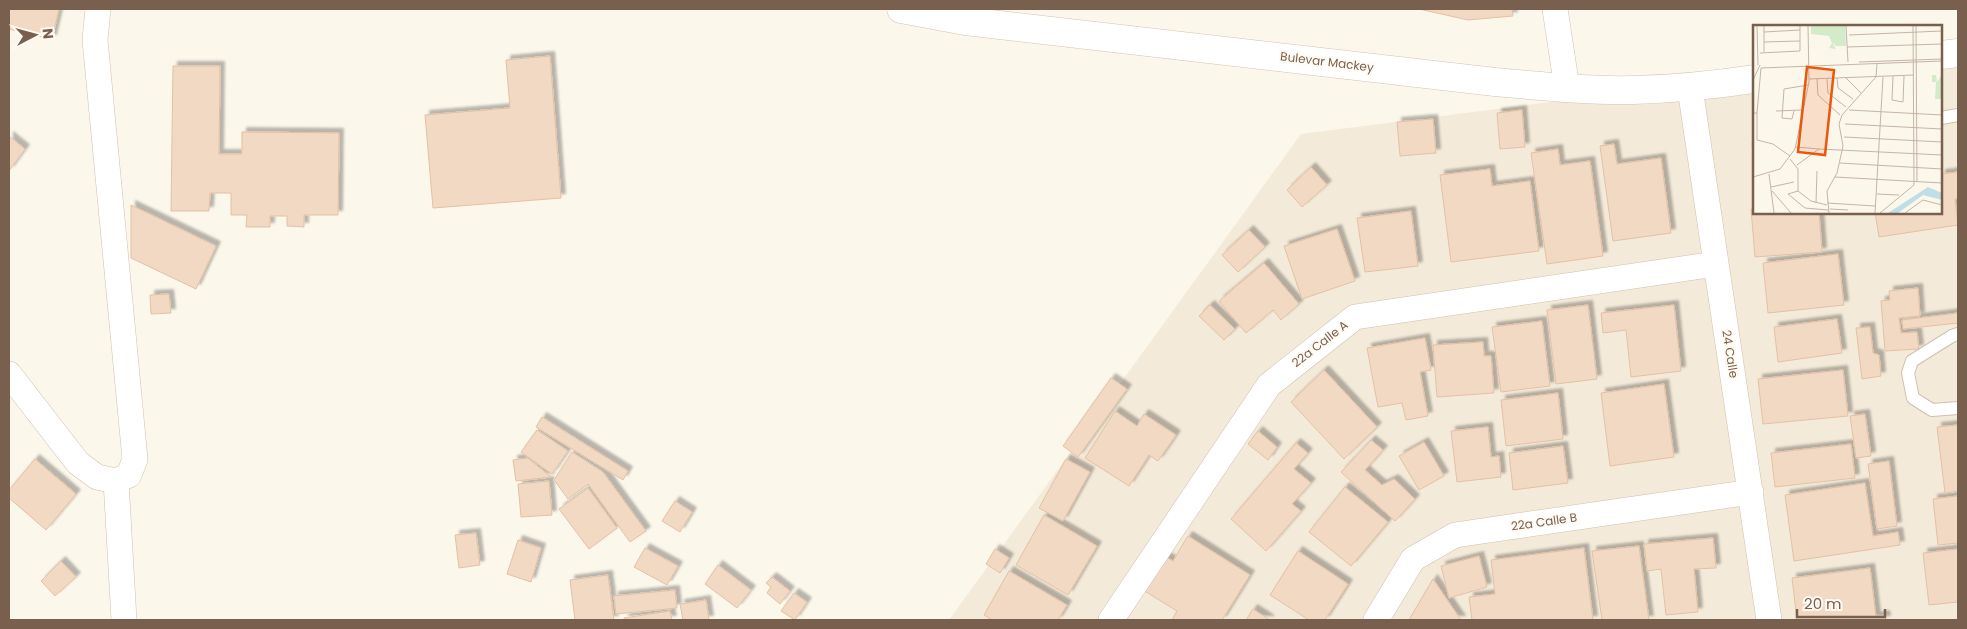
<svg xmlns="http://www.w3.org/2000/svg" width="1967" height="629" font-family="Poppins,sans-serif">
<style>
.residential{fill:#f4ead9}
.building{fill:#f2d9c3;stroke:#e4c0a3;filter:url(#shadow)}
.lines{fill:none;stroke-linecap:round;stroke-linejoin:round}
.service-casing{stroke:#cfc0b0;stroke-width:14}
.minor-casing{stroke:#cfc0b0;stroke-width:26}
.secondary-casing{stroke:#d5c2b0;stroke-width:29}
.service{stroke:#fff;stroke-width:12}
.minor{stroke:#fff;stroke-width:25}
.secondary{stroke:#fff;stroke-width:28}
.labels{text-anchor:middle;stroke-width:4;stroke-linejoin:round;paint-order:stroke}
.street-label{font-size:12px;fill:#785f4e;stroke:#fffaf2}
.inset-road{fill:none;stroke:#c3b5a7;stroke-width:1}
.view{fill:#e8590c;fill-opacity:0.15;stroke:#e8590c;stroke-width:2.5}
.inset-edge{fill:none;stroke:#785f4e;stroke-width:2.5}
</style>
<defs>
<filter id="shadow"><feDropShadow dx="4.5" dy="-4.5" stdDeviation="1" flood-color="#0004"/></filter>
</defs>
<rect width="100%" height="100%" fill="#fcf7eb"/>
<path class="residential" d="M1958,52V620H949L1301,134L1754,76V212H1941V54Z"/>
<path class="building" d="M9,9H59L52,39L9,29Z
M1419,9H1512L1513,16L1468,20Z
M550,56L561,198L433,208L425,115L510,108L506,60Z
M173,66H220L219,154H242V132L339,133L338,215H304V227L287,226V216H270V227H246L247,215H231V193H210L209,211H171Z
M1522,110L1525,147L1500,149L1497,113Z
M1433,119L1436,153L1400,156L1397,122Z
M9,136L25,149L9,171Z
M1752,143H1754V167Z
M1614,144L1617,164L1661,158L1671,233L1613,241L1600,146Z
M1558,149L1560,165L1590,161L1603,256L1547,264L1531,153Z
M1311,167L1327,185L1302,207L1287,190Z
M1490,169L1492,186L1530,181L1539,251L1451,262L1440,175Z
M1958,172V199H1955L1958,225L1879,237L1875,212H1941V174Z
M131,205L216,246L196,289L131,258Z
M1751,209H1754V212H1819L1822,252L1755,257Z
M1411,211L1418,266L1365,272L1357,218Z
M1337,229L1355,281L1302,299L1284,246Z
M1249,230L1265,247L1238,272L1222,255Z
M1838,254L1844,305L1768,313L1763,263Z
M1264,263L1299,304L1281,320L1273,310L1246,333L1219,301Z
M1918,288L1920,316L1899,318L1901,333L1917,332L1919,349L1885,351L1881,301L1890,300L1889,291Z
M169,294L171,313L151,314L150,295Z
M1210,305L1235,329L1224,340L1199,316Z
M1588,305L1597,379L1556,384L1547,310Z
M1674,305L1681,371L1631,377L1626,330L1603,333L1601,313Z
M1958,313V323L1903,329L1902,320Z
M1837,319L1842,353L1778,362L1774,327Z
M1542,321L1550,386L1501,392L1492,327Z
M1870,327L1873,353L1879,355L1881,376L1862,379L1856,328Z
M1425,338L1431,370L1420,372L1428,416L1406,420L1402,403L1378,407L1367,348Z
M1483,342L1484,356H1491L1494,393L1437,397L1433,345Z
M1324,370L1377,427L1344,459L1291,402Z
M1843,370L1848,416L1763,424L1758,379Z
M1111,378L1127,389L1078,457L1063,446Z
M1664,384L1674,457L1610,466L1601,393Z
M1558,393L1563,439L1506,446L1501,400Z
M1115,411L1137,426L1144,414L1176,435L1158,461L1149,455L1129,486L1085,458Z
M1865,414L1871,456L1856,458L1850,416Z
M542,417L628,471L623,480L536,427Z
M1958,425V491L1945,493L1937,427Z
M1488,427L1491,457L1499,456L1501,477L1457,482L1451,431Z
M537,430L568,451L552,474L521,452Z
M1258,431L1277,447L1268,460L1248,444Z
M1371,440L1383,450L1365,470L1382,485L1394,479L1415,499L1395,521L1341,472Z
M1424,442L1444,476L1419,490L1399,456Z
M1296,443L1308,453L1294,469L1311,483L1292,504L1301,511L1266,551L1231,519Z
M1851,444L1855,478L1775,487L1771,453Z
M1563,446L1568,483L1513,490L1509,453Z
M572,452L603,472L646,531L630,542L588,484L568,499L554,480Z
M528,458L551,477L516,481L513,460Z
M35,459L76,494L46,530L9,498V490Z
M1066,459L1090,472L1063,521L1039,508Z
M1889,461L1897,526L1877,529L1868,464Z
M549,481L552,515L521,517L518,484Z
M1865,483L1873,536L1898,532L1900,545L1794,561L1785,495Z
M1345,487L1388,522L1351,566L1309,532Z
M588,488L617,528L589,549L559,509Z
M1958,496V543L1938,545L1933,499Z
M675,501L692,512L680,532L662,521Z
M1044,515L1097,546L1068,595L1016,565Z
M476,533L480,565L459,568L455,535Z
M1188,536L1250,575L1222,620H1172L1177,611L1143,590L1164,556L1173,561Z
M1713,538L1716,568L1694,569L1698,612L1666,615L1661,569L1647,571L1644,544Z
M518,540L541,548L531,582L507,574Z
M1639,546L1649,620H1602L1592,551Z
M645,548L678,566L667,585L634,567Z
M1584,548L1593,620H1472L1469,597L1495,594L1491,560Z
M995,549L1009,558L1000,573L986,564Z
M1958,549V602L1929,605L1923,553Z
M1298,551L1348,584L1325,620H1309L1270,595Z
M1479,556L1487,587L1449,598L1441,566Z
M61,561L76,577L55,596L41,581Z
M718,565L751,590L737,608L705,584Z
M1870,568L1876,617L1885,615L1886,620H1797L1792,578Z
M1009,571L1067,605L1058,620H992L984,615Z
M608,575L614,620H575L570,580Z
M772,577L790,591L780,604L767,593L771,587L766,583Z
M1433,579L1461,620H1409Z
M675,590L677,608L616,614L614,596Z
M794,593L807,602L795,620L781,611Z
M706,600L709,620H683L680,604Z
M1253,609L1270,620H1246Z
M670,611L672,620H624V618Z"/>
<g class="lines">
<g class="service-casing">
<path id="service" d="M1941,118L1958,115
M1958,334L1952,336L1912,361L1908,373L1913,398L1932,410L1958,408"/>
</g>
<g class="minor-casing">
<path id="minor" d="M1555,9L1567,88
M1690,88L1769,620
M9,374L78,463L97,477L116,481L129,475L135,459L95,40L98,9
M116,481L124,620
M1111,620L1269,385L1355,317L1716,264
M1376,620L1413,559L1455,535L1751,492"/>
</g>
<g class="secondary-casing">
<path id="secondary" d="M901,9L965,21L1495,82C1541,86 1587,91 1633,90C1674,89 1714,85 1754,79
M1941,55L1958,53"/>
</g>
<use href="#service" class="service"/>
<use href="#minor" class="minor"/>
<use href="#secondary" class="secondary"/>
</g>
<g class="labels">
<g class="street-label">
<text transform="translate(1327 62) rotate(7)" y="4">Bulevar Mackey</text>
<text transform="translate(1320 344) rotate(-38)" y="4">22a Calle A</text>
<text transform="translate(1730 354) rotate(81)" y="4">24 Calle</text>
<text transform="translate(1544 522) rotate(-8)" y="4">22a Calle B</text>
</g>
</g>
<g transform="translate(1753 25)">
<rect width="189" height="189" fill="#fcf7eb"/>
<path d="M58,1H92L93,21H83L79,17L83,24L76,23L79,18L76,11L58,9ZM179,50H183L184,57L189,50V74H182L183,57H179Z" fill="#d4ebc9"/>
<path d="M175,162L189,168V175L170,170L145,188H135Z" fill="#bfdee7"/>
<path class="inset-road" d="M4,1L5,40M11,1V27M93,1L95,37M163,1L164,156M11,7L47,5M96,10L189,6M11,17L47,16M94,22L189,19M7,28L47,26V1M106,37L189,34M140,51L139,75L150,77L151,51M84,53L85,63L100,74M93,53L108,68M56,54L161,50M64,54L65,70L87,90M74,54L75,68L93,82M0,55L7,40M96,85L189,90M23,86L49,85M41,86L39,94L29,93L31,64L55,60M0,88H4L8,43L189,36M4,88V115L20,119L37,131M92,99L189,104M91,112L189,117M43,122L66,124L44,140M66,124L189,130M37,134L45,144V166M87,138L189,144M16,149L21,188M0,152L27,144L42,124L56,57L55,1M82,152L189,158M18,162L41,157M19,166L38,188M124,169L146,170M63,178L64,146M74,178L122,181M74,180L58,176L45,166L35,169L52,183L75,185M77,184L95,185M76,188L74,166L84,148L90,121L86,99L89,90L123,52L124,39M122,188L130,52M127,188L161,160L160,1M152,188L170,175L189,180"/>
<path class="view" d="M54,42L81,45L72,130L45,127Z"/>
<rect width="189" height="189" class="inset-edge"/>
</g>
<rect width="1967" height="629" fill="none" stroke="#785f4e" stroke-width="20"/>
<g transform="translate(35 35) rotate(84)" stroke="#fffaf2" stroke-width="4" paint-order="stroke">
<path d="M0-4L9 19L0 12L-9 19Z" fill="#785f4e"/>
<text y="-8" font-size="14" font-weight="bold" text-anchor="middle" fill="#785f4e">N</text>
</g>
<path d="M1797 609v8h88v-8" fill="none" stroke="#785f4e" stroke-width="2.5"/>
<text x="1804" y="609" font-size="15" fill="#785f4e" stroke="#fffaf2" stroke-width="4" paint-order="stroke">20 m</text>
</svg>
